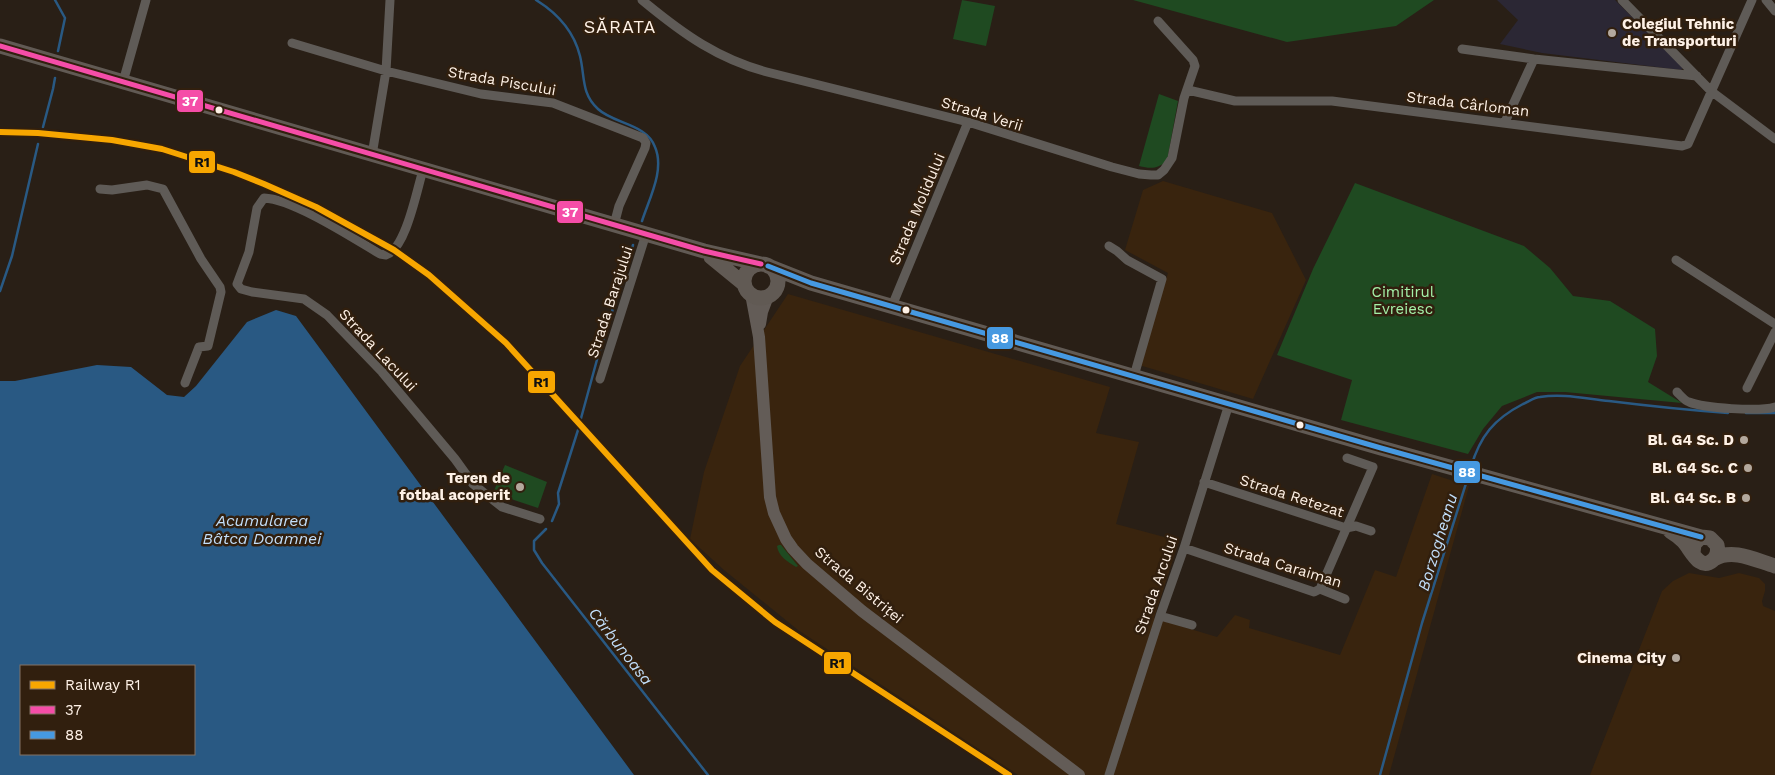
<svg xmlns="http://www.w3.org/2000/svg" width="1775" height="775" font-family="'Work Sans',sans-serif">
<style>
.built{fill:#39240e}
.education{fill:#2b2734}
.green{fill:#1f4a21}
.water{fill:#295983;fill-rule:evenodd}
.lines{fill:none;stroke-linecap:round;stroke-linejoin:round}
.stream{stroke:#295983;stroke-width:2.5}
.minor{stroke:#5f5b57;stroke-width:9}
.secondary{stroke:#635c57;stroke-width:12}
.primary{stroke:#615a54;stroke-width:15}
.bus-1-casing{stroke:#311f0e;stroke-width:9}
.bus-2-casing{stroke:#311f0e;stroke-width:9}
.bus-1{stroke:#f54da8;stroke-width:5}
.bus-2{stroke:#4699e1;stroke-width:5}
.rail-1-casing{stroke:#311f0e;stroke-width:10}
.rail-1{stroke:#f7a600;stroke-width:6}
.poi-dot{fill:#b3a89d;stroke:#311f0e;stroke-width:2}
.bus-dot{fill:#fef1e6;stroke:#311f0e;stroke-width:2}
.labels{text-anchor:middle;stroke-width:5;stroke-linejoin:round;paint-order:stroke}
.poi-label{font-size:15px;font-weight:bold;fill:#fef1e6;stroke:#311f0e;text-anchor:end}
.street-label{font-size:15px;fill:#fef1e6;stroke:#311f0e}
.park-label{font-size:15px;fill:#a4f1a8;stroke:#311f0e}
.water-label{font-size:16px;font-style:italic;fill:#c2dffb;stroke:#311f0e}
.quarter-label{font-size:18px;letter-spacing:1px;fill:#fef1e6;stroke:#311f0e}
.line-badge{stroke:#311f0e;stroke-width:2}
.badge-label{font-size:14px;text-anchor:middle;font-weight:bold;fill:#fff}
.pale-badge-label{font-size:14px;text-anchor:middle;font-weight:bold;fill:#111}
</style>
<rect width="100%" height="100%" fill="#291f16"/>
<path class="built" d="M1163,181L1272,213L1306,280L1253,399L1139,365L1168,273L1125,250L1143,190Z
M788,294L1110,387L1096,433L1139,442L1116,524L1179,541L1154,618L1217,637L1235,615L1250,620L1249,628L1340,655L1375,570L1396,577L1432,474L1469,486L1389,775H1018L798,630L724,570L690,539L704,472L740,366Z
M1689,573L1719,578L1739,573L1759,578L1765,584V591L1762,601L1763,606L1775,611V775H1590L1662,591L1673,581Z"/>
<path class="education" d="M1497,0H1615L1683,68L1681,70L1542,53L1500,44L1518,20Z"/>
<path class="green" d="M962,0L995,6L986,46L953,39Z
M1133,0H1434L1396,26L1287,42Z
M1159,94L1178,101L1167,161C1157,169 1151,169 1139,166Z
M1355,183L1524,246L1550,268L1573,296L1610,301L1655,329L1657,356L1648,382L1682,403L1565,392H1537L1502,406L1483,429L1468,454L1341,420L1352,380L1277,355L1313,269Z
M505,465L547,482L538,508L493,493Z
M779,545H781L798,566L796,567C788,562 778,556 777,546Z"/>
<path class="water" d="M276,310L296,316L634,775H0V381H15L97,365L131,367L167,395L184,397L196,386L247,322ZM21,666H194V754H21Z"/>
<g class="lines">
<path class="stream" d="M55,0L65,18L58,51
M536,0C557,13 574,32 580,56C585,76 581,94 598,109C614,124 647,124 655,147C665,170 649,199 642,221
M43,127L53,89L55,78
M0,291L12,256L38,144
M1746,413H1775
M580,422L598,356L633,245
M1471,467C1480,436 1494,419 1523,404C1528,402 1535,397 1540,397C1563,393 1587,399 1609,401C1649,406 1688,410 1728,413
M552,521L559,504L558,493L578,430
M546,529L534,541V550L542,563L708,775
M1380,775L1422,623L1468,477"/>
<path class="minor" d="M642,0C683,34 719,60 771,73L968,122L1112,167L1139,174L1151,175H1158L1164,170L1172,158L1184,98L1195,66L1193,60L1158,21
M1622,0L1711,91L1775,139
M1766,0L1775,11
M292,43L386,71L481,94L553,103L643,138L646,143L645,148L619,206L614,225
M1462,49L1534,59L1697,76
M123,82L146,0
M1188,90L1235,101H1332L1682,146L1688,144L1752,0
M1505,122L1534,59
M372,155L386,71L390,0
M423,170C417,189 406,249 386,255L380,254C353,238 293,199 264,198L257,208L249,252L237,284L241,289L252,292L304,299L327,315L382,372L455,459L473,484L502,507L540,519
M100,189L112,190L147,185L163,189L201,259L220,287L221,292L208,346L199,347L185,383
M1109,246L1117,251L1127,260L1162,279L1134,376
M1676,260L1775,324
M892,306L968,122
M600,379L646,234
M1747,388L1775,332
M1677,392C1681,396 1685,401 1689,402C1704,408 1759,412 1775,407
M1204,482L1346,528L1356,526L1371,531
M1184,548L1314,592L1320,589L1345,599
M1320,589L1373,467L1347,458
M1160,616L1192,625
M1109,775L1160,616L1184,548L1229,404"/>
<path class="secondary" d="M751,294L759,337L770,497L774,513L786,539L793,549L807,564L862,611L1079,775
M760,324L762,312L768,296"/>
<path class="primary" d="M0,46L704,251L761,264
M711,257L744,284
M744 281a17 17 0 1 1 34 0a17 17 0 1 1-34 0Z
M768,266L811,283L1381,448L1701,537
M1670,531C1675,534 1679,537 1683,541C1691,549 1699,572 1713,560C1718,556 1718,550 1717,545L1710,538L1701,537L1694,544L1693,553
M1714,559C1733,548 1755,560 1775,566"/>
<g class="bus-1-casing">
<path id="bus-1" d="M0,46L704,251L761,264"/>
</g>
<g class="bus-2-casing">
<path id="bus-2" d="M768,266L811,283L1381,448L1701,537"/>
</g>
<use href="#bus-1" class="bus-1"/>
<use href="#bus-2" class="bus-2"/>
<g class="rail-1-casing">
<path id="rail-1" d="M0,132L38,133L112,140L162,149L234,172L264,184L316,207L394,250L429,275L506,343L712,570L775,622L1009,775"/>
</g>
<use href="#rail-1" class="rail-1"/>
</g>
<g class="poi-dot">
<circle cx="1612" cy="33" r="5"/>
<circle cx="1744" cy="440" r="5"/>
<circle cx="1748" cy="468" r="5"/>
<circle cx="520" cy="487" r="5"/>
<circle cx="1746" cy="498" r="5"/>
<circle cx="1676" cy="658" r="5"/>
</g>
<g class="bus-dot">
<circle cx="219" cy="110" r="4.5"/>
<circle cx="906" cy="310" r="4.5"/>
<circle cx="1300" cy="425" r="4.5"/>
</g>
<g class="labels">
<g class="poi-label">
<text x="1622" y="29" text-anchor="start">Colegiul Tehnic<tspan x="1622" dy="17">de Transporturi</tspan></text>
<text x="1734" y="445">Bl. G4 Sc. D</text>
<text x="1738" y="473">Bl. G4 Sc. C</text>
<text x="510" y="483">Teren de<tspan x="510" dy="17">fotbal acoperit</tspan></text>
<text x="1736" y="503">Bl. G4 Sc. B</text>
<text x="1666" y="663">Cinema City</text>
</g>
<g class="street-label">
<text transform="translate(502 81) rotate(10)" y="5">Strada Piscului</text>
<text transform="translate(1468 104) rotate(7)" y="5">Strada Cârloman</text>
<text transform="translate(982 114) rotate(17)" y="5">Strada Verii</text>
<text transform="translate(917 209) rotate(-67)" y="5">Strada Molidului</text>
<text transform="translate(610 302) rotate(-72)" y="5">Strada Barajului</text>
<text transform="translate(378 350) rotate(47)" y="5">Strada Lacului</text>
<text transform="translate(1292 496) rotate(18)" y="5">Strada Retezat</text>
<text transform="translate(1283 565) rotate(17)" y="5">Strada Caraiman</text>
<text transform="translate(859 585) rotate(40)" y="5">Strada Bistriței</text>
<text transform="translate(1156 585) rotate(-71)" y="5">Strada Arcului</text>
</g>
<g class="park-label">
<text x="1403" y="297">Cimitirul<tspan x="1403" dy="17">Evreiesc</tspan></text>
</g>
<g class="water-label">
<text x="262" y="526">Acumularea<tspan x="262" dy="18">Bâtca Doamnei</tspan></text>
<text transform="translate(1437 542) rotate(-73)" y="6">Borzogheanu</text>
<text transform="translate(621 646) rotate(52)" y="6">Cărbunoasa</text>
</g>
<g class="quarter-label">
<text x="620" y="33">SĂRATA</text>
</g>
</g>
<g class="line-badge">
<rect x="176" y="89" width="28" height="24" rx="5" fill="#f54da8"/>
<rect x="188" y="150" width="28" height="24" rx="5" fill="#f7a600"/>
<rect x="556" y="200" width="28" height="24" rx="5" fill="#f54da8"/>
<rect x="986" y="326" width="28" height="24" rx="5" fill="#4699e1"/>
<rect x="527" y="370" width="29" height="24" rx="5" fill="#f7a600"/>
<rect x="1453" y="460" width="28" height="24" rx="5" fill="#4699e1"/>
<rect x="823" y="651" width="29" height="24" rx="5" fill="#f7a600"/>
</g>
<g class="badge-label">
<text x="190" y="106">37</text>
<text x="570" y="217">37</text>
<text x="1000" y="343">88</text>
<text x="1467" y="477">88</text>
</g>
<g class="pale-badge-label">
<text x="202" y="167">R1</text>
<text x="541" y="387">R1</text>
<text x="837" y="668">R1</text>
</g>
<rect x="20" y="665" width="175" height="90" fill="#311f0e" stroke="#837364"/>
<rect x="30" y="681" width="25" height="8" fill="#f7a600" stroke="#837364"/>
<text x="65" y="690" font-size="15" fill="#fef1e6">Railway R1</text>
<rect x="30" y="706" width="25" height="8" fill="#f54da8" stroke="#837364"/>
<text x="65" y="715" font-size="15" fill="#fef1e6">37</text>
<rect x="30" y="731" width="25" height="8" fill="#4699e1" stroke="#837364"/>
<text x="65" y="740" font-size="15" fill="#fef1e6">88</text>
</svg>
